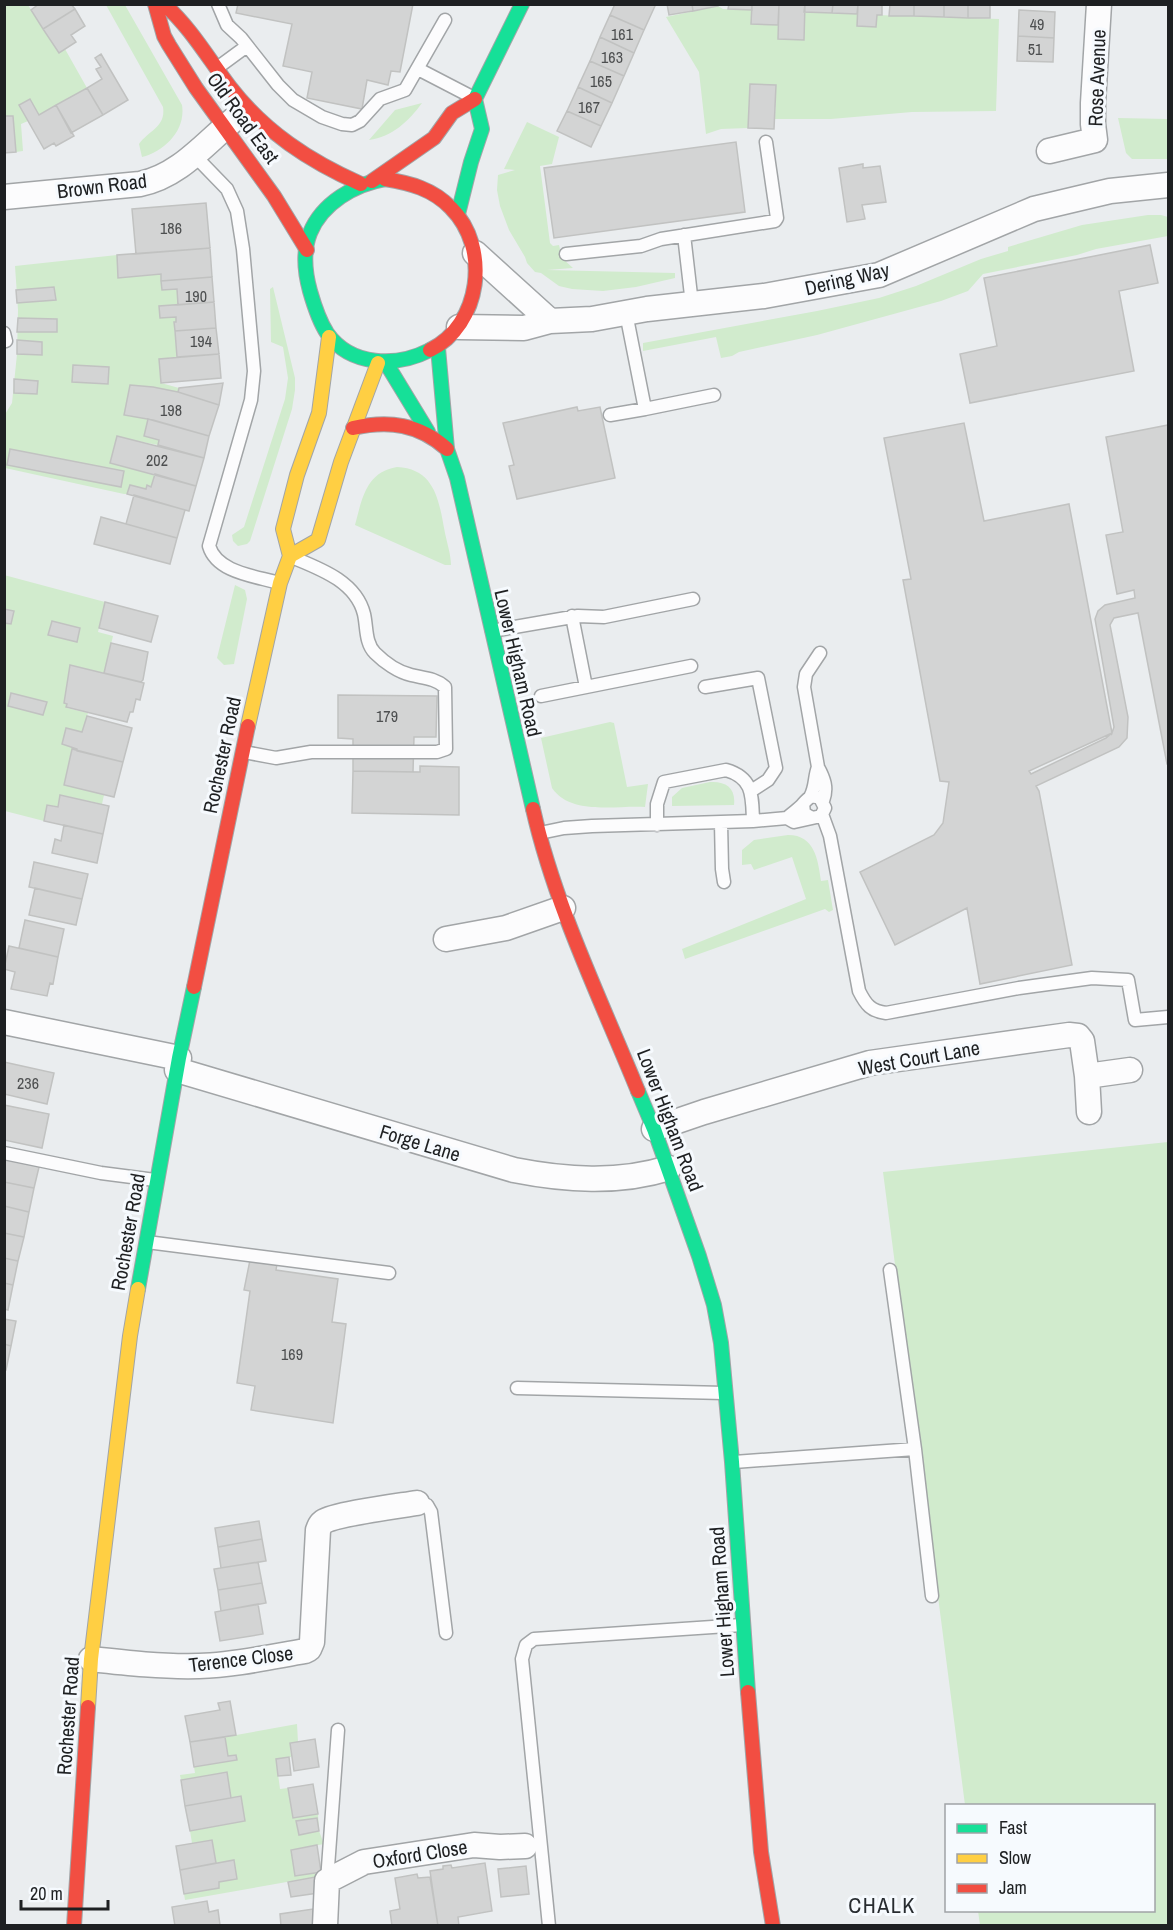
<svg xmlns="http://www.w3.org/2000/svg" width="1173" height="1930" font-family="'Archivo Narrow',sans-serif">
<style>
.green{fill:#d1ebcd}
.building{fill:#d3d4d4;stroke:#c1c2c1;stroke-width:1.5;fill-rule:evenodd}
.lines{fill:none;stroke-linecap:round;stroke-linejoin:round}
.lane-casing{stroke:#a2a5a7;stroke-width:15}
.street-casing{stroke:#a2a5a7;stroke-width:27}
.fast-casing{stroke:#a2a5a7;stroke-width:16}
.slow-casing{stroke:#a2a5a7;stroke-width:16}
.jam-casing{stroke:#a2a5a7;stroke-width:16}
.lane{stroke:#fcfcfd;stroke-width:12}
.street{stroke:#fcfcfd;stroke-width:24}
.fast{stroke:#16e098;stroke-width:14}
.slow{stroke:#ffcf43;stroke-width:14}
.jam{stroke:#f24e42;stroke-width:14}
.labels{text-anchor:middle;stroke-width:6;stroke-linejoin:round;paint-order:stroke}
.number-label{font-size:16px;fill:#4d4f50}
.street-label{font-size:20px;fill:#1e2022;stroke:#f6fafe}
.quarter-label{font-size:22px;letter-spacing:1.5px;fill:#282c30;stroke:#f6fafe}
</style>
<rect width="100%" height="100%" fill="#eaedef"/>
<path class="green" d="M5,5H28L59,53L65,49L87,88L28,121L21,124L23,151L16,152L13,116H5Z
M106,5H125L182,105C186,130 165,151 142,157L139,144C149,130 166,127 163,107Z
M718,6L723,9L752,10V24L778,25V39L804,40V12L857,14L858,26L876,27L877,15L999,19L996,111L912,112L831,119H775L776,85L750,84L748,128L721,129L706,134L699,72L666,17Z
M422,103C409,121 392,137 369,140L395,110Z
M1118,118L1168,119V159H1132L1126,153Z
M527,122L559,137L552,164L540,166L550,243L553,246L559,245L562,258L573,268L547,270L675,273V278L636,287L603,291L572,289L559,286L541,273L535,272L527,263L525,257L509,230L500,206L497,190L498,175L515,170L504,169Z
M1148,215H1161L1168,217V236L1096,249L1077,255L983,274L968,291L941,301L817,335L739,352L732,356L721,358L716,337L643,351V343L817,311L879,298L916,286L981,259L1008,251V247L1082,225Z
M117,255L119,278L161,274L162,290L177,289L178,305L159,306L160,318L176,317V322L174,323L177,357L159,359L161,383L179,388L178,392L153,387L130,385L124,415L148,419L144,436L159,440L158,445L117,437L110,462L155,474L151,487L147,485L146,489L130,485L127,494H124L5,468L4,416L12,403L17,354L18,310L15,266Z
M273,287L295,378V390L292,409L250,541L247,544L238,546L233,541L232,535L244,527L285,399L288,378L283,347L271,342L270,289Z
M397,467C436,469 439,502 445,533C447,543 451,555 451,565H445L355,525C362,499 366,472 397,467Z
M4,575L105,602L98,632L113,636L104,673L70,665L64,702L67,704V708L88,713L82,732L66,728L62,744L77,749V751L72,750L64,784L104,795L102,804L61,795L58,807L47,805L44,821L5,811Z
M235,585L245,590L247,599L234,664L224,665L217,658Z
M610,722L614,723L627,787L648,784L645,807C617,805 571,816 552,788L541,738Z
M710,782C726,781 736,788 734,805L672,806V797L682,788Z
M788,835C815,835 818,860 821,881L828,880L833,910L829,912L825,909L685,959L682,949L806,899L792,857L754,870L751,864L742,865V850L754,840Z
M1168,1142V1925H980L978,1911L1154,1910V1806L965,1805L883,1172Z
M297,1724L298,1742L290,1743L291,1757L276,1759L280,1789L288,1788L293,1818L318,1814L319,1831L324,1844L291,1850L295,1876L315,1873V1877L185,1900L184,1894L219,1888V1882L233,1861L216,1863L212,1840L192,1843L190,1831L245,1821L241,1796L231,1798L227,1772L181,1780L180,1775L195,1773L194,1767L236,1760L235,1755L228,1756L225,1737Z"/>
<path class="building" d="M39,4H71L75,9L43,29L31,10Z
M238,4H413L400,72L391,71L388,85L367,80L362,109L307,98L312,72L283,66L292,24L236,13Z
M615,4H653L655,6L644,30L610,15Z
M667,4H692L693,11L669,15Z
M692,4H718V6L693,11Z
M729,4H752V10L728,9Z
M752,4H779L778,25L751,24Z
M779,4H805L804,40L778,39Z
M805,4H833L832,13L804,12Z
M833,4H858L857,14L832,13Z
M858,4H882V15H877L876,27L857,26Z
M890,4H914V16H889Z
M914,4H944V17L914,16Z
M944,4H968V18L944,17Z
M968,4H990V18H968Z
M75,9L85,26L71,35L76,42L59,53L43,29Z
M1019,10L1055,12L1054,38L1018,36Z
M610,15L644,30L634,53L600,37Z
M1018,36L1054,38L1053,62L1017,61Z
M600,37L634,53L624,76L590,61Z
M101,54L128,100L103,115L87,88L102,79L96,69L101,67L95,58Z
M590,61L624,76L612,103L578,87Z
M750,84L776,85L774,129L748,128Z
M578,87L612,103L601,126L567,111Z
M87,88L103,115L71,133L56,105Z
M30,99L39,115L56,105L74,136L56,146L54,143L44,149L19,105Z
M567,111L601,126L591,147L557,131Z
M4,116H13L16,152L4,153Z
M736,142L745,212L554,238L544,168Z
M863,164V168L880,166L886,202L862,205L865,219L847,222L839,168Z
M206,203L210,248L136,254L132,209Z
M1150,245L1158,283L1119,291L1134,371L970,403L960,354L997,346L984,278Z
M210,248L212,277L161,281V274L118,278L117,255Z
M212,277L214,302L178,305L177,289L162,290L161,281Z
M54,287L56,300L17,303L16,290Z
M214,302L216,328L175,331L174,322H176V317L160,318L159,306Z
M18,318L57,319V332H17Z
M216,328L219,354L177,357L175,331Z
M17,340L42,342V355L17,354Z
M219,354L221,378L161,383L159,359Z
M73,365L109,367L108,384L72,382Z
M14,379L38,381L37,394L14,393Z
M223,383L219,405L178,392L179,388Z
M130,385L153,387L178,392L219,405L209,436L153,420L124,415Z
M577,407L578,411L600,407L615,478L517,499L509,466L514,465L503,423Z
M148,419L209,436L204,458L158,445L159,440L144,436Z
M964,423L984,521L1069,504L1112,733L1114,727L1095,619L1098,611L1105,605L1135,598L1134,590L1117,594L1106,535L1123,532L1106,437L1168,425V764H1167L1138,613L1114,618L1110,625L1128,717L1127,738L1119,747L1036,786L1039,791L1072,965L980,984L967,908L895,945L860,872L934,835L943,823L949,782L940,781L903,580L911,579L884,438ZM1112,733L1106,738L1031,774L1029,771Z
M117,436L204,458L196,486L110,463Z
M10,449L124,471L121,487L7,465Z
M155,474L196,486L189,511L127,494L130,485L146,489L147,485L151,487Z
M134,495L185,510L177,538L126,524Z
M101,517L177,538L170,564L94,544Z
M105,602L158,616L151,642L99,628Z
M4,609L14,611L11,624L4,623Z
M52,621L80,628L77,642L48,635Z
M111,643L148,652L143,680L141,682L104,673Z
M70,665L144,683L140,700L136,699L133,712H130L127,722L66,707L67,704L64,703Z
M11,693L47,702L43,715L8,706Z
M338,695L437,696L436,737H414L413,772L353,771V739L338,738Z
M87,716L132,728L123,762L77,751V749L62,744L66,728L82,732Z
M72,749L123,762L114,797L64,785Z
M420,766L459,767V815L352,813L353,771L420,772Z
M60,795L109,806L103,834L44,821L47,805L58,807Z
M64,825L103,834L97,863L52,853L55,839L61,841Z
M34,862L88,874L82,899L29,887Z
M35,888L82,899L76,925L29,915Z
M25,920L64,929L58,957L19,948Z
M9,946L58,957L53,984L50,983L47,996L11,989L15,972L4,969Z
M4,1062L54,1073L47,1104L4,1094Z
M4,1105L49,1114L42,1148L4,1140Z
M4,1155L40,1163L34,1188L4,1182Z
M4,1182L34,1188L29,1212L4,1206Z
M4,1206L29,1212L24,1237L4,1233Z
M4,1233L24,1237L18,1261L4,1258Z
M4,1258L18,1261L13,1285L4,1283Z
M250,1260L277,1264L276,1270L338,1279L332,1322L346,1324L333,1423L251,1410L255,1386L237,1383L250,1291L244,1290Z
M4,1283L13,1285L8,1310L4,1309Z
M4,1319L16,1321L11,1346L4,1344Z
M4,1344L11,1346L6,1370H4Z
M259,1521L262,1539L218,1547L215,1528Z
M262,1539L266,1561L221,1568L218,1547Z
M258,1562L262,1583L218,1590L214,1569Z
M262,1583L266,1603L221,1611L218,1590Z
M258,1604L263,1634L220,1641L215,1612Z
M230,1701L236,1735L190,1742L185,1716L220,1710L218,1703Z
M225,1737L228,1756L236,1755L237,1760L194,1767L190,1742Z
M315,1739L319,1767L294,1771L290,1743Z
M289,1757L291,1775L278,1776L276,1759Z
M227,1772L231,1798L185,1806L181,1780Z
M313,1784L318,1814L293,1818L288,1788Z
M241,1796L245,1821L190,1831L185,1806Z
M317,1818L319,1831L299,1835L296,1821Z
M212,1840L216,1863L180,1870L176,1846Z
M317,1845L321,1872L295,1876L291,1850Z
M234,1860L237,1879L219,1882V1888L184,1894L180,1870Z
M485,1863L492,1911L458,1917L459,1926H438L430,1871L443,1869V1866L451,1865L452,1868Z
M526,1866L529,1894L501,1897L498,1869Z
M417,1874L418,1878L430,1877L438,1926H392L390,1911L400,1909L395,1878Z
M315,1877L318,1893L291,1897L288,1882Z
M207,1901L209,1912L218,1910L220,1925L175,1926L172,1907Z
M313,1909L315,1926H281L280,1914Z"/>
<g class="lines">
<g class="lane-casing">
<path id="lane" d="M218,4L227,25L241,38L278,85L293,100L322,117L342,124L352,125L360,121L380,99L405,90L445,20
M217,68L247,46
M418,69L472,97
M194,155L227,189L237,211L243,249L254,371L251,400L209,546C217,573 256,576 279,583
M684,235L692,304
M566,254L641,246L661,239L775,221L777,218L766,142
M4,333L6,341
M645,409L714,395
M610,415L645,409L626,313
M572,616L586,687
M492,631L578,616L604,617L693,599
M820,653L806,674L804,687L818,767C824,778 828,788 823,801
M705,687L758,678L776,768L768,780L751,791
M541,696L691,666
M244,752L276,758L311,752H437L446,749L445,687C435,678 423,678 411,675C398,672 384,662 375,653C365,643 367,627 364,614C356,582 321,569 294,558
M810,797C816,787 814,777 818,767
M822,814L830,836L859,991C866,1005 871,1011 886,1013L1019,988L1092,978L1128,980L1135,1020L1168,1017
M787,818C792,813 799,809 803,804C809,797 811,795 820,798L825,808L821,816L812,818L804,813L803,804
M721,823L722,869L724,882
M657,825V804L664,782L726,770C754,778 752,797 753,821
M540,833L564,828L592,826L753,821L787,818L794,822L812,818
M4,1153L101,1173L155,1180
M147,1242L389,1273
M890,1270L915,1449L932,1596
M517,1388L724,1393
M734,1462L915,1449
M417,1503L427,1505L431,1512L446,1633
M327,1881L338,1730
M549,1926L522,1659L526,1645L534,1639L742,1625"/>
</g>
<g class="street-casing">
<path id="street" d="M1049,151L1095,140L1093,124V103L1099,4
M4,197L140,184C180,176 206,142 237,117
M475,253L550,321
M459,327L524,328L550,321L592,319L647,309L764,296L879,275L1034,209L1110,191L1168,185
M446,939L506,928L563,908
M4,1022L179,1058
M177,1070L514,1170C565,1180 618,1184 669,1168
M1087,1076L1089,1112
M654,1129L704,1112L870,1063L1069,1035L1078,1036L1082,1041L1087,1076L1130,1070
M91,1659C127,1663 163,1667 199,1666C234,1665 270,1657 305,1651L309,1649L312,1642L318,1530C320,1526 319,1525 323,1522C335,1514 399,1506 417,1503
M325,1926L327,1881L364,1862L474,1845L500,1847L525,1846"/>
</g>
<g class="fast-casing">
<path id="fast" d="M385,179C355,184 322,203 310,233C303,251 305,273 310,291C314,305 319,321 327,333C351,367 397,367 430,350
M458,214L471,162L482,129L475,99L522,4
M438,348L447,449L457,478L533,809
M386,363L428,432
M638,1091L654,1129L699,1256L714,1305L721,1343L732,1462L748,1692
M138,1289L179,1058L194,987"/>
</g>
<g class="slow-casing">
<path id="slow" d="M290,556L318,540L341,462L378,363
M248,726L280,583L290,556L283,529L297,475L319,413L329,337
M88,1707L91,1659L130,1336L138,1289"/>
</g>
<g class="jam-casing">
<path id="jam" d="M155,4L164,36L169,45L196,88L274,196L307,250
M164,4C191,28 208,58 230,87C265,132 309,161 361,184
M385,179C410,183 433,189 451,208C491,248 481,325 430,350
M372,181L434,138L452,113L475,99
M353,428C389,420 419,424 447,449
M533,809C555,906 601,1000 638,1091
M194,987L248,726
M748,1692L761,1852L773,1926
M74,1926L88,1707"/>
</g>
<use href="#lane" class="lane"/>
<use href="#street" class="street"/>
<use href="#fast" class="fast"/>
<use href="#slow" class="slow"/>
<use href="#jam" class="jam"/>
</g>
<g class="labels">
<g class="number-label">
<text x="1037" y="30">49</text>
<text x="622" y="40">161</text>
<text x="1035" y="55">51</text>
<text x="612" y="63">163</text>
<text x="601" y="87">165</text>
<text x="589" y="113">167</text>
<text x="171" y="234">186</text>
<text x="196" y="302">190</text>
<text x="201" y="347">194</text>
<text x="171" y="416">198</text>
<text x="157" y="466">202</text>
<text x="387" y="722">179</text>
<text x="28" y="1089">236</text>
<text x="292" y="1360">169</text>
</g>
<g class="street-label">
<text transform="translate(1097 78) rotate(-88)" y="7">Rose Avenue</text>
<text transform="translate(243 118) rotate(54)" y="7">Old Road East</text>
<text transform="translate(102 186) rotate(-7)" y="7">Brown Road</text>
<text transform="translate(847 279) rotate(-13)" y="7">Dering Way</text>
<text transform="translate(518 663) rotate(77)" y="7">Lower Higham Road</text>
<text transform="translate(222 755) rotate(-78)" y="7">Rochester Road</text>
<text transform="translate(919 1058) rotate(-10)" y="7">West Court Lane</text>
<text transform="translate(670 1120) rotate(69)" y="7">Lower Higham Road</text>
<text transform="translate(420 1143) rotate(17)" y="7">Forge Lane</text>
<text transform="translate(128 1232) rotate(-80)" y="7">Rochester Road</text>
<text transform="translate(722 1602) rotate(-94)" y="7">Lower Higham Road</text>
<text transform="translate(241 1659) rotate(-7)" y="7">Terence Close</text>
<text transform="translate(68 1716) rotate(-86)" y="7">Rochester Road</text>
<text transform="translate(420 1854) rotate(-9)" y="7">Oxford Close</text>
</g>
<g class="quarter-label">
<text x="882" y="1913">CHALK</text>
</g>
</g>
<rect width="1173" height="1930" fill="none" stroke="#1e2022" stroke-width="12"/>
<rect x="945" y="1804" width="210" height="108" fill="#f6fafe" stroke="#a0a3a6" stroke-width="1.5"/>
<rect x="957" y="1824" width="30" height="9" fill="#16e098" stroke="#a0a3a6" stroke-width="1.5"/>
<text x="999" y="1834" font-size="18" fill="#1e2022">Fast</text>
<rect x="957" y="1854" width="30" height="9" fill="#ffcf43" stroke="#a0a3a6" stroke-width="1.5"/>
<text x="999" y="1864" font-size="18" fill="#1e2022">Slow</text>
<rect x="957" y="1884" width="30" height="9" fill="#f24e42" stroke="#a0a3a6" stroke-width="1.5"/>
<text x="999" y="1894" font-size="18" fill="#1e2022">Jam</text>
<path d="M21 1900v9h87v-9" fill="none" stroke="#1e2022" stroke-width="3"/>
<text x="30" y="1900" font-size="18" fill="#1e2022" stroke="#f6fafe" stroke-width="4.5" paint-order="stroke">20 m</text>
</svg>
